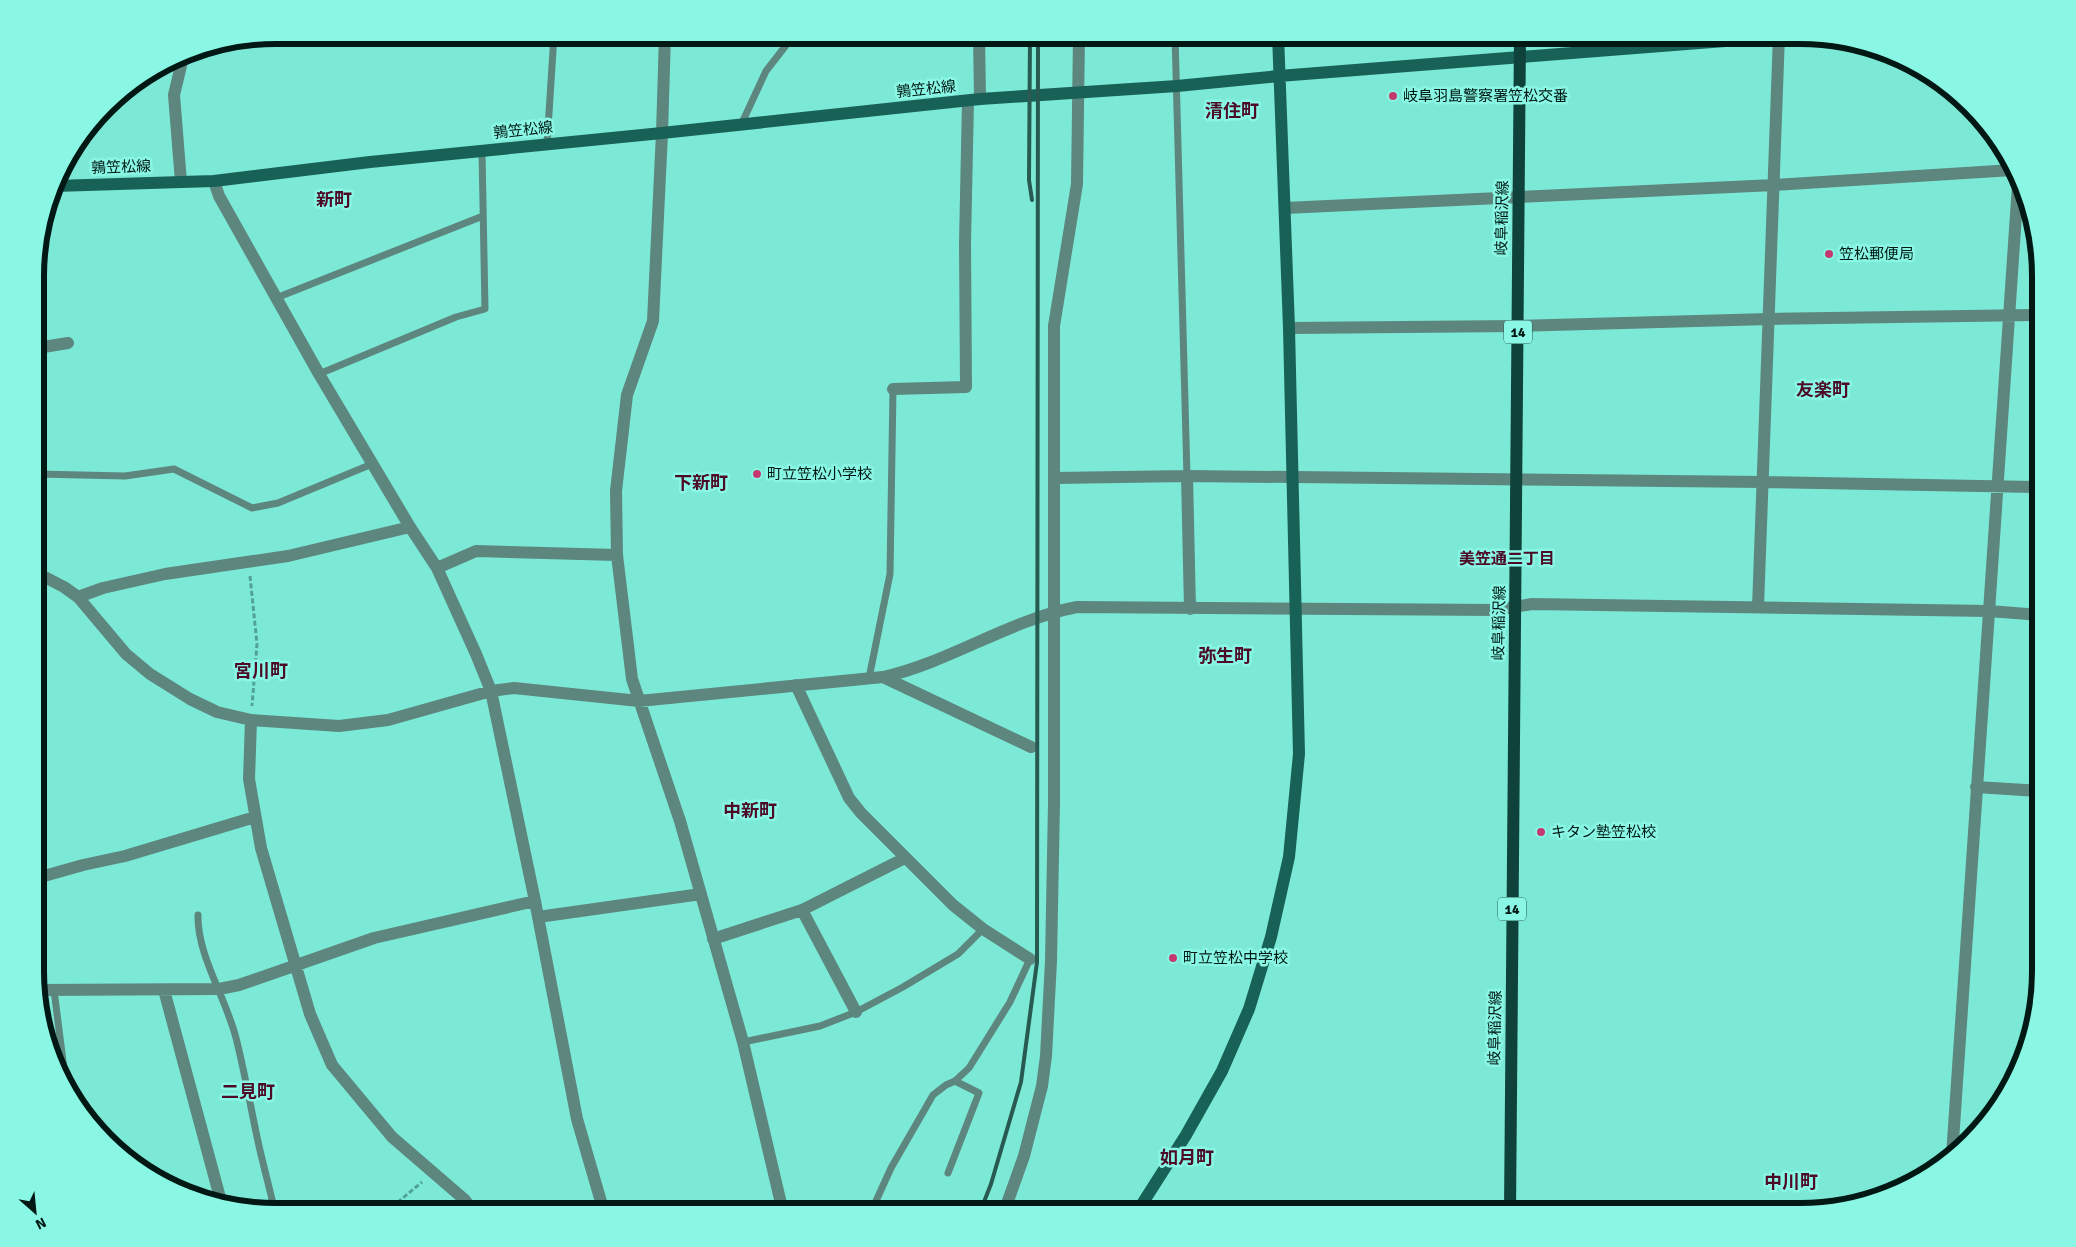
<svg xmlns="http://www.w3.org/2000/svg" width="2076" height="1247" font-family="Signika,'Noto Sans JP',sans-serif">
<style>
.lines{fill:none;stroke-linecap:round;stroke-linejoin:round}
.path{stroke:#51a194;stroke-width:3;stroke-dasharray:5 2.5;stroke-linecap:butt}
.lane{stroke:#5d867e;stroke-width:7}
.street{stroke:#5d867e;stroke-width:12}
.secondary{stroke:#186157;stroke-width:12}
.primary{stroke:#0f423a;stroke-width:12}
.rail{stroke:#285a51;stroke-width:4}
.poi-dot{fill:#c4396e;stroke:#89f7e4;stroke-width:2}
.labels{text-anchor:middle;stroke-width:5;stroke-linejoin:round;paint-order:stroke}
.shield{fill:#89f7e4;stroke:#2a5b52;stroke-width:1}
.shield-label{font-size:14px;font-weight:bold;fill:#011814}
.street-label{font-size:15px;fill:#011814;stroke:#89f7e4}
.poi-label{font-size:15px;fill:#011814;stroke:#89f7e4;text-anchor:start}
.neighbourhood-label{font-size:16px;font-weight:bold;fill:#4d0a26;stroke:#89f7e4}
.quarter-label{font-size:18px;font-weight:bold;fill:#4d0a26;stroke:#89f7e4}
.rim{fill:none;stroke:#011814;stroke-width:6}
</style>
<rect width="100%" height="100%" fill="#7ce9d7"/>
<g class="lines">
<path class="path" d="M250,576L257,644L252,706
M386,1212L422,1182"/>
<path class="lane" d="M1175,35L1187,476
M741,125L766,71L794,35
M547,144L554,35
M276,298L483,216
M319,374L456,317L485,309L482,151
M37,474L125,476L174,469L252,508L278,503L372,464
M869,678L890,574L893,389
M198,915C197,955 226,998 236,1038C245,1073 251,1110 259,1146C264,1168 270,1190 275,1212
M54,990L65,1077
M743,1042L820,1026L856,1012L903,987L958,954L983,929
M948,1173L979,1093L955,1081
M871,1212L891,1168L933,1095L946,1085L955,1081L969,1068L1010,1002L1030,959"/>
<path class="street" d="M665,35L662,133L653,321L627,395L616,491L617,555L632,679L680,821L743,1042L783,1212
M979,35L980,99
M214,181L219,196L319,374L410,527L437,568L476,654L491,691L535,901L577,1119L604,1212
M181,182L174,95L184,53
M1285,208L1774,185L2013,170
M1289,328L1518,326L1769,319L2040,315
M37,348L68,343
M893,389L966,387L965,243L968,101
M1187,476L1190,609
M1055,478L1187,476L1763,482L2040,487
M437,568L476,551L617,555
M37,573L64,587L78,597L126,654L150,674L190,699L217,712L251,720L339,726L388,720L491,691L514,688L639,701L883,677C950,662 1009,620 1077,607L1496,610L1532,604L1989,611L2040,615
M78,597L103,588L165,574L288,556L410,527
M1758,607L1779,35
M883,677L1031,747
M796,685L849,798L861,813L953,905L983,929L1030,959
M251,720L249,779L261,848L310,1014L332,1065L392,1137L465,1200L474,1212
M1976,787L2040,791
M37,878L83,865L125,856L255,817
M802,910L856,1012
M538,917L701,894
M713,939L802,910L905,858
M37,990L219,989L239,985L374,938L535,901
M164,990L222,1205
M1952,1156L2018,185
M1004,1212L1024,1156L1042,1086L1046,1056L1051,961L1054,803V326L1077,184L1079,35"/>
<path class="secondary" d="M55,186L214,181L370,162L662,133L980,99L1177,86L1279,76L1802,35
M1137,1212L1186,1135L1222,1071L1249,1009L1271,937L1289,857L1299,754L1289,328L1278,35"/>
<path class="primary" d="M1510,1212L1520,35"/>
<path class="rail" d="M1030,35L1029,180L1032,200
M980,1212L991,1184L1021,1082L1037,962L1038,35"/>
</g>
<g class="poi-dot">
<circle cx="1393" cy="96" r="5"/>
<circle cx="1829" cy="254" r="5"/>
<circle cx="757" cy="474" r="5"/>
<circle cx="1541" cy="832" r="5"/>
<circle cx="1173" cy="958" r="5"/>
</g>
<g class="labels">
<g class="shield">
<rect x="1504" y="320.5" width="28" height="23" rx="4"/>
<rect x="1498" y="897.5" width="28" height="23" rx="4"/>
</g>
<g class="shield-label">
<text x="1518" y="337">14</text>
<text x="1512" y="914">14</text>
</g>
<g class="street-label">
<text transform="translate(926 89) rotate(-6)" y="5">鶉笠松線</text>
<text transform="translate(523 130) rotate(-6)" y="5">鶉笠松線</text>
<text transform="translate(121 167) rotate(-2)" y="5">鶉笠松線</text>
<text transform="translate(1502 218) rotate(-89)" y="5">岐阜稲沢線</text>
<text transform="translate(1499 623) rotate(-89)" y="5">岐阜稲沢線</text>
<text transform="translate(1495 1028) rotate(-89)" y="5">岐阜稲沢線</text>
</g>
<g class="poi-label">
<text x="1403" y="101">岐阜羽島警察署笠松交番</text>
<text x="1839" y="259">笠松郵便局</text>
<text x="767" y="479">町立笠松小学校</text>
<text x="1551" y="837">キタン塾笠松校</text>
<text x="1183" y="963">町立笠松中学校</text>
</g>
<g class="neighbourhood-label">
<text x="1507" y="564">美笠通二丁目</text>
</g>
<g class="quarter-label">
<text x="1232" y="117">清住町</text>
<text x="334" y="206">新町</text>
<text x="1823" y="396">友楽町</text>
<text x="701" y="489">下新町</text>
<text x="1225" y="662">弥生町</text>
<text x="261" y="677">宮川町</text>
<text x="750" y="817">中新町</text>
<text x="248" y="1098">二見町</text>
<text x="1187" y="1164">如月町</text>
<text x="1791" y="1188">中川町</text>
</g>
</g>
<path d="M0 0H2076V1247H0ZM276 44H1800A232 232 0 0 1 2032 276V971A232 232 0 0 1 1800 1203H276A232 232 0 0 1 44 971V276A232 232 0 0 1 276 44Z" fill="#89f7e4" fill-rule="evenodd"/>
<path class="rim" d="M276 44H1800A232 232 0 0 1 2032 276V971A232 232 0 0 1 1800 1203H276A232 232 0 0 1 44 971V276A232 232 0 0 1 276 44Z"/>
<g transform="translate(35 1212) rotate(153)" stroke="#89f7e4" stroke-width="4" paint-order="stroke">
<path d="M0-4L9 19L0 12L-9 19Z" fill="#011814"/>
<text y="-8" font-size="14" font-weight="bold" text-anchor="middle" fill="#011814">N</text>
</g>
</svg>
